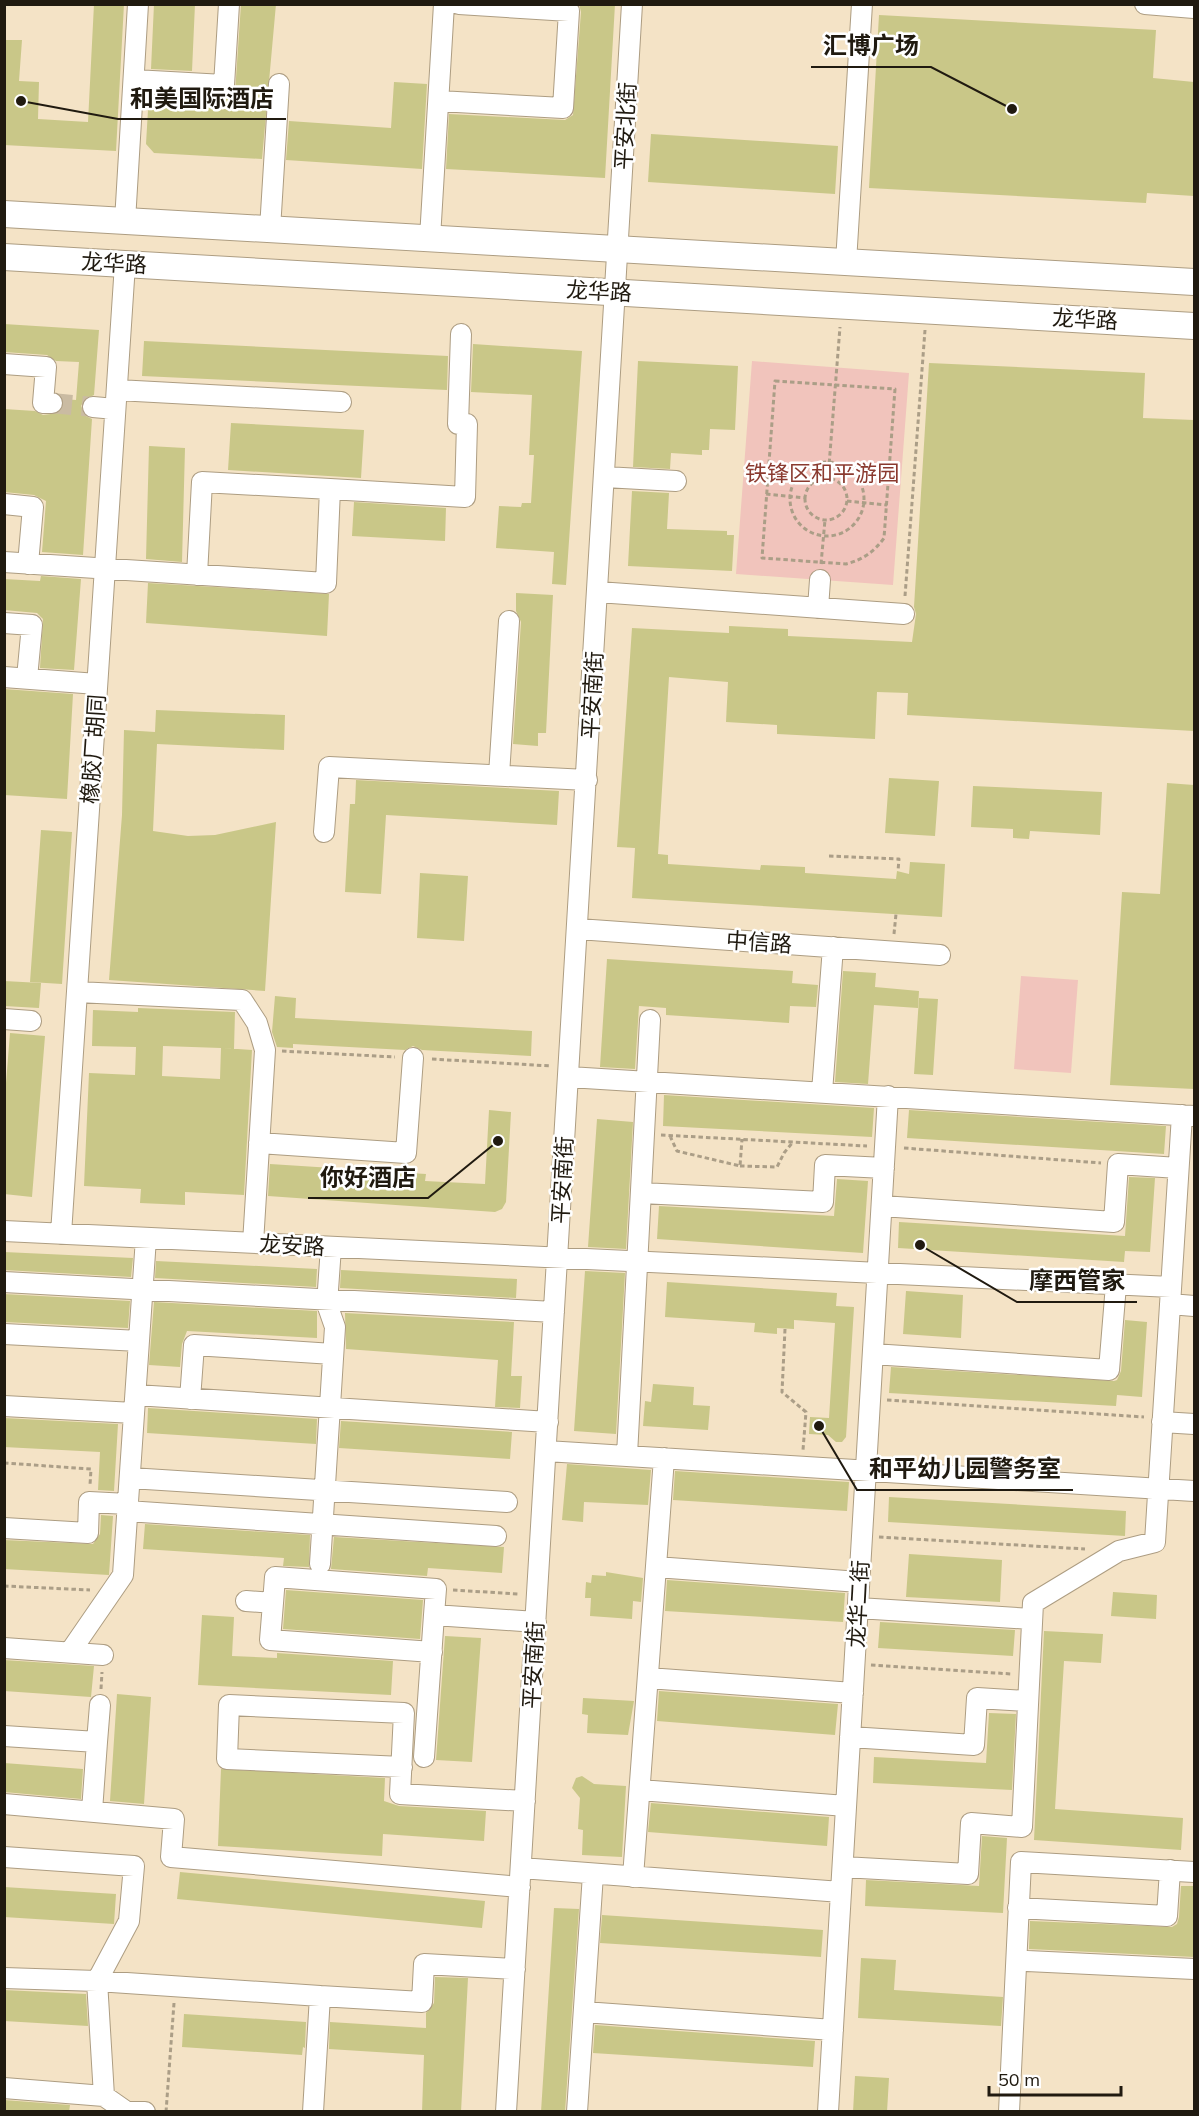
<svg xmlns="http://www.w3.org/2000/svg" width="1199" height="2116" font-family="Mulish,'Noto Sans SC',sans-serif">
<style>
.green{fill:#f1c4bc}
.building{fill:#c9c788;fill-rule:evenodd}
.lines{fill:none;stroke-linecap:round;stroke-linejoin:round}
.minor-tunnel{stroke:#cabba2;stroke-width:20;stroke-dasharray:20 10;stroke-linecap:butt}
.minor-casing{stroke:#ad9d82;stroke-width:22}
.major-casing{stroke:#ad9d82;stroke-width:28}
.path{stroke:#ab9e87;stroke-width:3;stroke-dasharray:4.5 3;stroke-linecap:butt}
.minor{stroke:#fff;stroke-width:20}
.major{stroke:#fff;stroke-width:26}
.labels{text-anchor:middle;stroke-width:5;stroke-linejoin:round;paint-order:stroke}
.street-label{font-size:22px;fill:#201a10;stroke:#fff}
.park-label{font-size:22px;fill:#8a3a2f;stroke:#fff}
.leader{fill:none;stroke:#201a10;stroke-width:2}
.callout-dot{fill:#201a10;stroke:#fff;stroke-width:2}
.callout-label{font-size:24px;text-anchor:middle;font-weight:bold;fill:#201a10;stroke:#fff;stroke-width:5;stroke-linejoin:round;paint-order:stroke}
</style>
<rect width="100%" height="100%" fill="#f4e3c6"/>
<path class="green" d="M752,361L909,373L893,585L736,574Z
M1021,976L1078,980L1071,1073L1014,1069Z"/>
<path class="building" d="M94,4H124L116,151L4,145V40H22L19,81L39,82L38,119L88,122Z
M154,4H195L192,71L151,69Z
M241,4H276L262,159L154,153L146,144L149,93L223,97L235,93Z
M579,4H615L605,178L446,169L449,114L565,120L573,115L581,12Z
M879,15L1156,30L1153,78L1194,82V196L1147,193L1146,203L869,188Z
M394,82L427,84L422,169L286,160L289,121L391,128Z
M651,134L838,146L835,194L648,182Z
M4,324L99,330L94,395L84,400L81,406L86,416L92,419L83,555L42,552L46,501L34,495L4,492V409L35,411L43,415L58,413L63,408V399L76,400L79,362L56,361L47,355L4,352Z
M144,341L448,356L447,390L142,376Z
M473,344L582,351L566,585L552,584L554,552L496,548L499,506L521,507L522,503H531L534,455H529L532,395L471,392Z
M638,361L738,366L735,430L710,429L709,450H702V455L671,453L670,469L633,467Z
M929,363L1145,373L1143,418L1194,420V731L907,715L908,693L877,692L875,739L777,734V725L726,722L728,682L669,677L658,854L668,855V864L760,870L761,865L805,867V873L896,879L897,871L909,874L910,862L945,864L942,917L632,898L635,848L617,847L632,628L729,633V626L788,629V636L912,642L916,614L914,607Z
M231,423L364,430L361,478L228,470Z
M149,446L185,448L182,562L146,559Z
M632,491L669,493L667,529L727,531V535H734L732,571L628,566Z
M354,502L446,508L445,541L352,536Z
M41,576L81,579L74,670L40,668L43,619L37,613L4,610V579L40,581Z
M148,583L329,594L327,636L146,623Z
M516,593L553,595L546,733H538V746L513,744L521,622L516,611Z
M4,689L73,694L67,799L4,795Z
M156,710L285,715L284,750L157,744L153,831L188,836L215,835L276,822L265,991L109,980L122,815L124,730L155,732Z
M889,778L939,781L935,836L885,833Z
M356,780L559,791L557,825L386,815L381,894L345,892L350,804H355Z
M1167,783L1194,785V1089L1110,1085L1122,892L1160,894Z
M973,786L1102,792L1100,835L1030,831L1029,839L1013,838V829L971,827Z
M41,830L72,832L62,984L30,982Z
M420,873L468,876L464,941L417,938Z
M607,959L793,971L792,983L818,985L816,1007L790,1006L789,1023L666,1015V1008L639,1006L635,1069L600,1067Z
M843,971L876,973L875,987L919,991L918,1008L874,1005L868,1084L835,1082Z
M4,981L41,983L39,1008L4,1006Z
M275,996L296,998L295,1018L532,1031L531,1056L422,1050L413,1046L405,1050L293,1044V1048L277,1047L272,1032Z
M919,998L938,999L933,1075L914,1074Z
M138,1008L235,1012L234,1049L223,1048L252,1050L244,1195L185,1192V1205L140,1203L141,1189L84,1186L89,1073L135,1075L136,1047L92,1046L93,1010L138,1012ZM163,1046L221,1048L220,1079L162,1076Z
M10,1033L45,1036L32,1197L4,1194V1108Z
M664,1095L874,1108L872,1137L663,1126Z
M489,1110L511,1112L506,1202L502,1209L495,1212L268,1196L270,1164L426,1174L425,1181L485,1184Z
M909,1110L1166,1126L1164,1154L907,1138Z
M597,1119L633,1122L626,1249L588,1247Z
M1129,1177L1155,1178L1150,1252L1125,1251L1124,1262L898,1248L899,1222L1125,1236Z
M837,1179L868,1181L863,1253L657,1239L659,1206L834,1216Z
M4,1252L133,1258L131,1277L4,1270Z
M156,1261L317,1269L316,1287L155,1278Z
M341,1270L517,1279L516,1298L340,1288Z
M585,1271L625,1273L616,1434L574,1431Z
M667,1282L837,1293L836,1306L854,1307L846,1437L842,1442H836L828,1435L809,1434L810,1417L829,1418L835,1323L794,1320V1329L777,1328V1334L754,1332L755,1323L665,1317Z
M906,1291L963,1295L961,1338L903,1334Z
M4,1294L130,1301L128,1328L4,1322Z
M154,1302L317,1311V1338L187,1331L182,1344L180,1367L149,1365Z
M345,1313L514,1322L511,1376H522L520,1408L495,1407L498,1360L346,1349Z
M1125,1320L1147,1322L1142,1397L1117,1395L1116,1406L889,1393L891,1367L1114,1381L1117,1380L1121,1371Z
M653,1384L694,1387L693,1405L710,1406L708,1430L643,1426L645,1401L651,1402Z
M148,1408L317,1419L316,1444L147,1433Z
M4,1418L118,1424L114,1491L98,1490L100,1452L4,1447Z
M341,1421L512,1432L510,1459L339,1448Z
M567,1464L651,1470L648,1505L584,1502L583,1522L562,1520Z
M675,1471L849,1482L847,1511L673,1500Z
M889,1497L1126,1511L1125,1536L888,1522Z
M101,1515L113,1516L109,1575L4,1569V1540L93,1544L100,1534Z
M145,1524L310,1535L309,1567L283,1566L284,1558L143,1549Z
M334,1537L504,1547L502,1573L428,1568L427,1576L331,1569Z
M909,1554L1002,1560L1000,1602L906,1597Z
M606,1572L643,1578L641,1602L633,1601L632,1619L590,1616L591,1598H585L586,1582L591,1583L592,1575L606,1576Z
M667,1580L845,1593L843,1622L665,1611Z
M286,1590L423,1600L420,1639L283,1629Z
M1113,1592L1157,1595L1156,1619L1111,1616Z
M202,1615L234,1617L232,1656L277,1658V1653L393,1661L391,1695L198,1685Z
M880,1622L1015,1630L1013,1656L878,1648Z
M1044,1631L1103,1634L1101,1663L1064,1661L1055,1809L1183,1818L1181,1850L1034,1840Z
M445,1636L481,1638L472,1762L436,1760Z
M4,1660L94,1666L91,1697L4,1691Z
M659,1691L838,1704L835,1735L657,1721Z
M117,1694L151,1697L144,1804L110,1801Z
M583,1698L634,1701L628,1735L587,1733L588,1715L582,1714Z
M989,1713L1016,1714L1012,1790L873,1783L874,1757L986,1763Z
M4,1763L83,1769L81,1799L4,1792Z
M221,1769L385,1778L384,1801L399,1806L486,1811L484,1841L383,1834L382,1856L218,1846Z
M582,1776L594,1784L626,1786L622,1857L582,1855L583,1830L578,1829L580,1798L572,1788L576,1778Z
M651,1803L829,1817L827,1846L648,1832Z
M982,1836L1007,1838L1003,1913L865,1906L866,1880L979,1886Z
M180,1872L485,1901L482,1928L177,1899Z
M1181,1886H1194V1957L1029,1949L1030,1921L1172,1927L1177,1924L1179,1917Z
M4,1887L116,1894L114,1924L4,1917Z
M554,1908L579,1909L565,2112H541Z
M602,1915L823,1930L821,1957L600,1943Z
M861,1958L896,1960L894,1990L1003,1997L1001,2026L858,2018Z
M435,1977L468,1978L461,2112H422L424,2055L329,2049L330,2022L426,2028V2013L434,2003Z
M4,1990L86,1994L88,2026L4,2021Z
M184,2014L306,2022L305,2048L303,2047L302,2055L182,2047Z
M595,2025L815,2041L813,2067L593,2053Z
M855,2076L889,2078L887,2112H853Z
M4,2100L70,2105L69,2112H4Z"/>
<g class="lines">
<path class="minor-tunnel" d="M52,403L93,407"/>
<g class="minor-casing">
<path id="minor" d="M1145,4L1194,8
M134,80L224,85L229,4
M439,101L563,108L569,11L459,4
M125,221L138,4
M270,229L279,84
M430,238L444,4
M846,262L862,4
M4,364L46,367L43,403H52
M117,390L341,402
M93,407L115,409
M605,477L676,481
M4,504L33,507L28,564
M4,562L326,583L330,489L465,497L467,424H458L461,334
M197,575L202,482L330,489
M598,592L904,614
M818,608L820,580
M4,623L32,625L27,678
M4,677L97,684
M499,775L509,621
M324,832L329,767L587,780
M578,929L940,955
M77,992L242,1000L257,1023L265,1050L253,1243
M4,1019L31,1021
M569,1077L1194,1116
M822,1092L833,947
M259,1143L406,1153L413,1058
M641,1193L823,1202L825,1165L884,1168
M882,1206L1114,1222L1118,1164L1178,1168
M4,1231L1171,1287
M61,1234L125,264
M4,1282L554,1312
M1170,1304L1194,1306
M4,1334L139,1341
M873,1354L1109,1370L1116,1285
M136,1395L548,1422
M190,1399L194,1345L333,1354
M4,1406L134,1413
M1162,1422L1194,1424
M546,1451L1194,1491
M627,1455L650,1020
M130,1478L507,1502
M127,1511L496,1536
M4,1528L88,1533L89,1502L128,1504
M320,1564L335,1327L327,1304L331,1247
M656,1567L859,1582
M246,1601L273,1603L275,1577L436,1589L434,1615
M273,1603L270,1640L432,1652
M858,1608L1032,1619
M4,1648L103,1655
M70,1652L123,1575L146,1238
M648,1678L853,1693
M4,1736L97,1742L92,1811
M850,1737L974,1745L977,1698L1028,1701
M97,1742L100,1705
M424,1757L434,1615L536,1622
M402,1767L227,1759L229,1705L404,1713L400,1794L525,1801
M640,1790L846,1806
M4,1804L174,1819L171,1857L520,1887
M4,1857L134,1866L129,1921L97,1981L104,2096L124,2110
M843,1867L968,1874L971,1823L1022,1827L1033,1603L1119,1551L1155,1542L1182,1115
M521,1868L841,1892
M633,1877L664,1458
M1018,1908L1167,1916L1170,1870
M1027,1961L1194,1969
M4,1978L97,1981L320,1996L313,2112
M320,1996L422,2002L424,1964L515,1969
M584,2012L833,2030
M4,2088L104,2096
M124,2112H145
M506,2112L632,4
M577,2112L593,1874
M828,2112L888,1096
M1009,2112L1021,1862L1194,1872"/>
</g>
<g class="major-casing">
<path id="major" d="M4,214L1194,282
M4,257L1194,326"/>
</g>
<path class="path" d="M775,381L895,389L884,538C874,552 862,560 846,564L762,558Z
M790 499a37 37 0 1 1 74 0a37 37 0 1 1-74 0Z
M805 499a21 21 0 1 1 42 0a21 21 0 1 1-42 0Z
M828,478L840,327
M766,494L805,498
M847,501L887,505
M821,564L825,520
M905,596L925,330
M829,856L899,859L898,871
M894,934L896,914
M282,1051L395,1057
M432,1059L551,1066
M661,1135L867,1146
M670,1136L677,1151L740,1166L742,1139
M904,1148L1101,1163
M740,1166L777,1167L784,1153L793,1142
M785,1329L782,1392L806,1412L803,1450
M887,1400L1144,1417
M4,1463L91,1469L90,1485
M879,1537L1085,1549
M4,1586L90,1590
M453,1590L518,1594
M871,1665L1012,1674
M101,1689L102,1672
M166,2112L174,2003"/>
<use href="#minor" class="minor"/>
<use href="#major" class="major"/>
</g>
<g class="labels">
<g class="street-label">
<text transform="translate(625 126) rotate(-87)" y="8">平安北街</text>
<text transform="translate(114 263) rotate(3)" y="8">龙华路</text>
<text transform="translate(599 291) rotate(3)" y="8">龙华路</text>
<text transform="translate(1085 319) rotate(3)" y="8">龙华路</text>
<text transform="translate(592 695) rotate(-87)" y="8">平安南街</text>
<text transform="translate(93 749) rotate(-86)" y="8">橡胶厂胡同</text>
<text transform="translate(759 942) rotate(4)" y="8">中信路</text>
<text transform="translate(562 1180) rotate(-87)" y="8">平安南街</text>
<text transform="translate(292 1245) rotate(3)" y="8">龙安路</text>
<text transform="translate(858 1604) rotate(-87)" y="8">龙华二街</text>
<text transform="translate(533 1665) rotate(-87)" y="8">平安南街</text>
</g>
<g class="park-label">
<text x="822" y="481">铁锋区和平游园</text>
</g>
</g>
<path class="leader" d="M1012 109L931 67H811M21 101L118 119H286M498 1141L428 1198H308M920 1245L1017 1302H1137M819 1426L857 1490H1073"/>
<g class="callout-dot">
<circle cx="1012" cy="109" r="6"/>
<circle cx="21" cy="101" r="6"/>
<circle cx="498" cy="1141" r="6"/>
<circle cx="920" cy="1245" r="6"/>
<circle cx="819" cy="1426" r="6"/>
</g>
<g class="callout-label">
<text x="871" y="54">汇博广场</text>
<text x="202" y="107">和美国际酒店</text>
<text x="368" y="1186">你好酒店</text>
<text x="1077" y="1289">摩西管家</text>
<text x="965" y="1477">和平幼儿园警务室</text>
</g>
<rect width="1199" height="2116" fill="none" stroke="#201a10" stroke-width="12"/>
<path d="M989 2086v9h132v-9" fill="none" stroke="#201a10" stroke-width="3"/>
<text x="998" y="2086" font-size="18" fill="#201a10" stroke="#ffffff" stroke-width="4.5" paint-order="stroke">50 m</text>
</svg>
